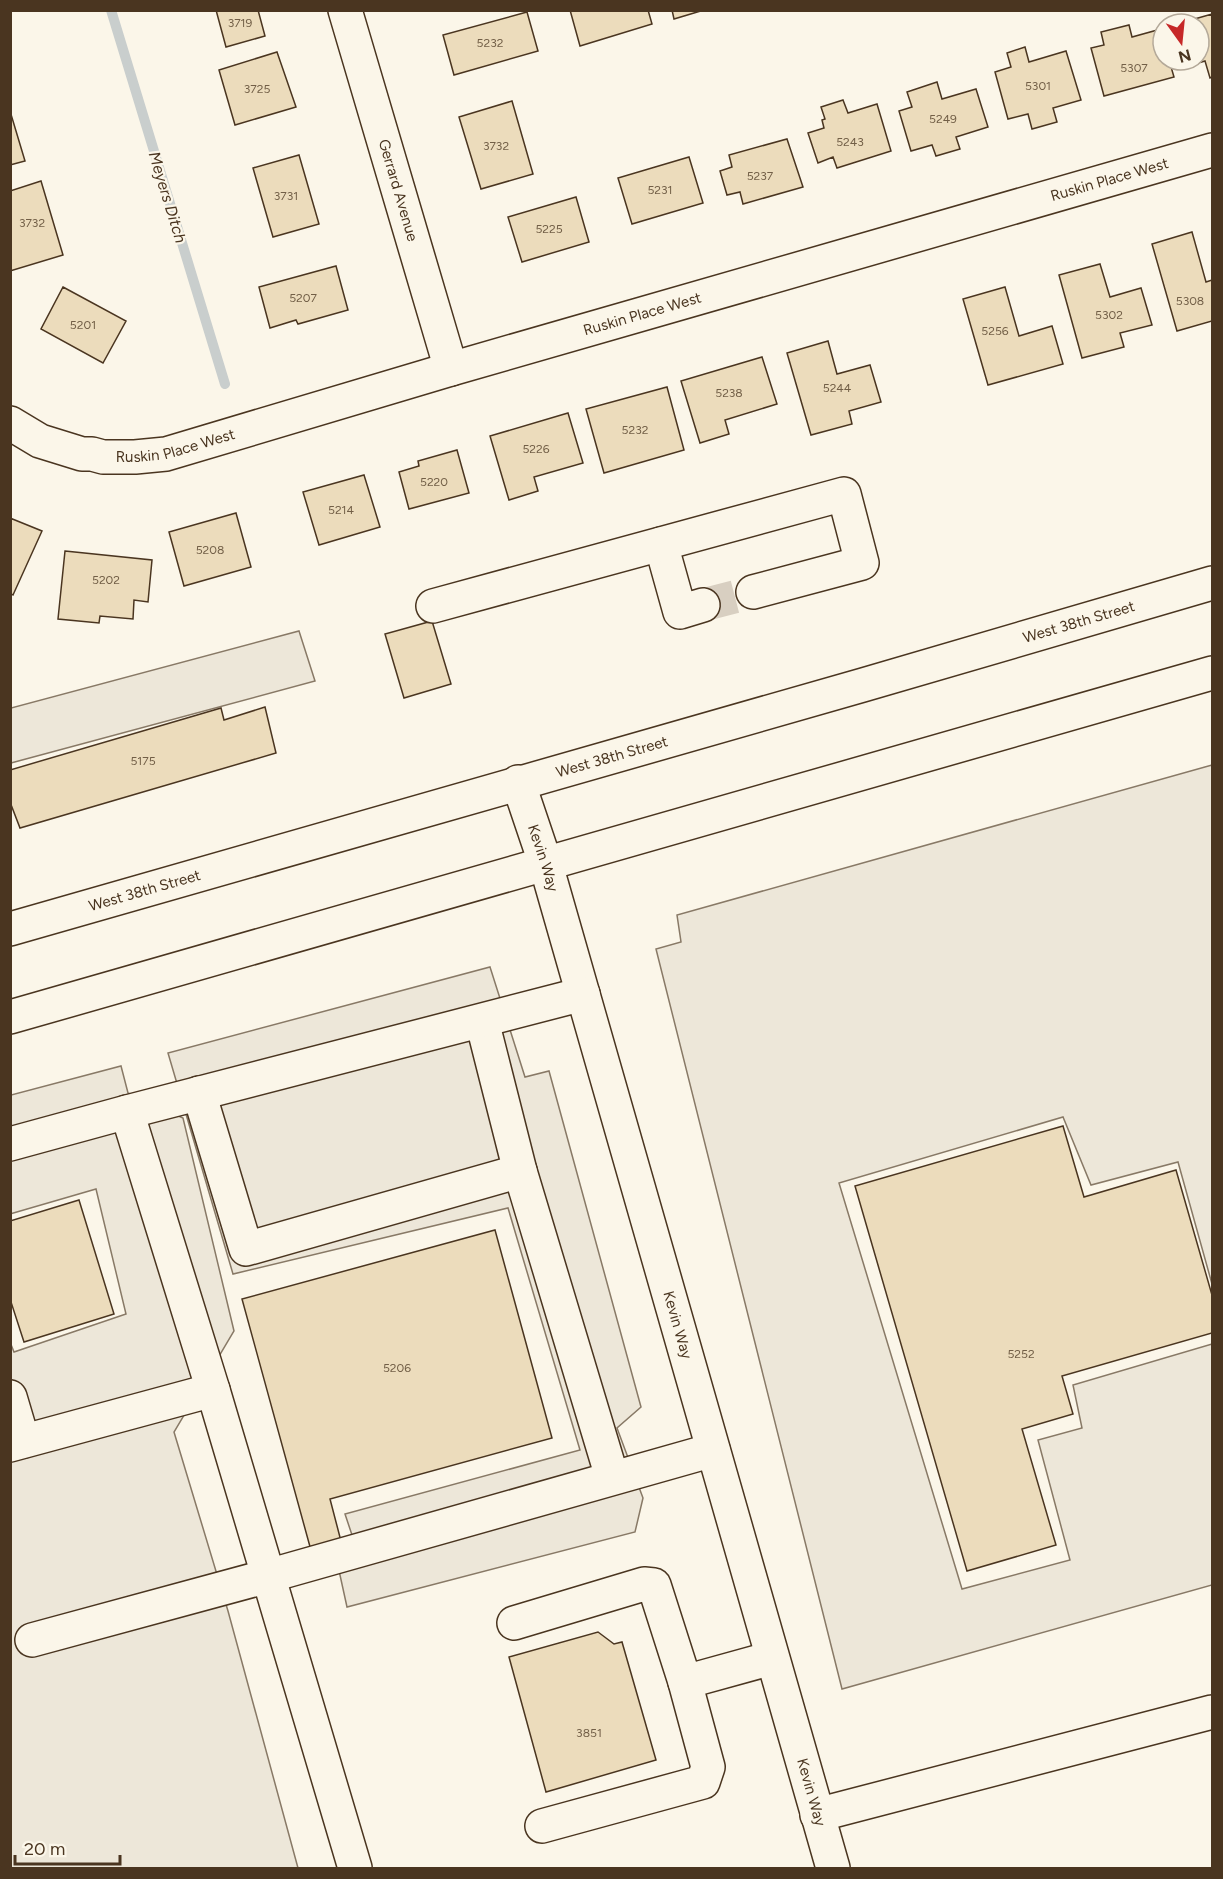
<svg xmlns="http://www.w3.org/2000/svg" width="1223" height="1879" font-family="Figtree,sans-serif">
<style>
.parking{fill:#ede7d9;stroke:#887966;stroke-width:1.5}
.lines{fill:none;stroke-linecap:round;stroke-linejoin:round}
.stream{stroke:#c9cecd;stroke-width:10}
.building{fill:#ecdcbc;stroke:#4a3520;stroke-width:1.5}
.minor-tunnel{stroke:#d8cfc1;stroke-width:33;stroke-dasharray:33 16;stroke-linecap:butt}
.minor-casing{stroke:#4a3520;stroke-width:36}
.major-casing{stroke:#4a3520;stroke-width:36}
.minor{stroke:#fbf6e9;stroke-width:33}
.major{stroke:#fbf6e9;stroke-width:33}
.labels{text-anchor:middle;stroke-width:4.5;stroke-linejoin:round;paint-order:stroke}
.number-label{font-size:12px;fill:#725f47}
.street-label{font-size:15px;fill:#4a3520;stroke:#fbf6e9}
.water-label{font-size:16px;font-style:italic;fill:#4a3520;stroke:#fbf6e9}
</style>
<rect width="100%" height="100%" fill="#fbf6e9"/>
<path class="parking" d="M299,631L315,681L11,763V708Z
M1212,765V1284L1178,1162L1091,1185L1063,1117L839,1183L962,1589L1070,1560L1038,1440L1082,1428L1073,1385L1212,1344V1585L842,1689L656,949L681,942L677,915Z
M490,967L525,1077L549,1071L641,1407L617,1428L643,1498L635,1532L347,1607L338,1566L357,1550L345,1514L580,1450L508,1208L233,1274L168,1053Z
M121,1066L128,1093L183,1118L234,1331L174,1432L228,1611L298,1868H11L10,1342L14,1352L126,1314L96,1189L10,1214L11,1095Z"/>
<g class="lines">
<path class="stream" d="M111,10L225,384"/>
</g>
<path class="building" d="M216,10H258L265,36L226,47Z
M570,10H648L652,24L580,46Z
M672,10H704L674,19Z
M527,12L538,51L454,75L443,35Z
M1212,14V77L1210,78L1205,61L1188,66L1186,60H1199V24H1177Z
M1129,25L1132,37L1161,29L1163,37V60H1169L1174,77L1104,96L1091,48L1104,45L1101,32Z
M1025,47L1029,62L1066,51L1081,100L1053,108L1057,122L1032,129L1028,114L1008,119L995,72L1011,67L1007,53Z
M277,52L296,107L235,125L219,70Z
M937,82L942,99L976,89L988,127L956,137L960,149L936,156L932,145L911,151L899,111L912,107L907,92Z
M843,100L848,113L877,104L891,151L837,168L833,157L818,163L808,133L824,128L822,120L825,119L821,107Z
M512,101L533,174L481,189L459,117Z
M10,111L25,161L10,165Z
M787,139L803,187L743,204L740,192L727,195L720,171L732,167L729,155Z
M299,155L319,224L273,237L253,168Z
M689,157L703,203L632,224L618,178Z
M41,181L63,255L10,271V191Z
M576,197L589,242L522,262L508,217Z
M1192,232L1206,282L1212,280V321L1177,331L1152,244Z
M1100,264L1110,297L1141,288L1152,325L1120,333L1124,347L1082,358L1059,275Z
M336,266L348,310L298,324L296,320L270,328L259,287Z
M63,287L126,321L103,363L41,329Z
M1005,287L1019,336L1052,326L1063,364L988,385L963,299Z
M828,341L837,374L870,365L881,402L849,411L852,424L811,435L787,353Z
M762,357L777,404L725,420L729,434L700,443L681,381Z
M667,387L684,450L604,473L586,409Z
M568,413L583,463L534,477L538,491L509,500L490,436Z
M457,450L469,493L409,509L399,472L419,466L418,461Z
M364,475L380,527L319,545L303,492Z
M236,513L251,567L184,586L169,532Z
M10,518L42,531L13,595L10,593Z
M65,551L152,560L148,602L134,600L133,619L100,616L99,623L58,619Z
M432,621L451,684L404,698L385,634Z
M265,707L276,753L20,828L10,802V770L221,708L224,720Z
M1063,1126L1084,1197L1176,1170L1212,1295V1333L1062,1376L1073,1414L1022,1429L1056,1545L967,1571L855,1186Z
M79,1200L114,1314L24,1342L10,1299V1221Z
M495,1230L552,1438L330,1499L342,1545L312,1554L242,1299Z
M598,1632L614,1644L622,1642L656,1760L546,1792L509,1657Z"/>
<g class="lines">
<path class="minor-tunnel" d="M703,605L753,592"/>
<g class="minor-casing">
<g id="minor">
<path id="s1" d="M345,10L451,369"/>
<path id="s2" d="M10,423L40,441L82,454H92L103,457H135L166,454L451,369L1212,150"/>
<path d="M661,544L680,612L703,605"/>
<path d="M433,606L844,494L862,563L753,592"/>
<path id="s3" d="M518,782L546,865L833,1868"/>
<path d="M482,1021L520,1171L612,1477"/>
<path d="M199,1093L246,1249L520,1171"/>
<path d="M127,1112L213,1390"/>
<path d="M10,1144L127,1112L583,994"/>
<path d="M10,1397L23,1441"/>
<path d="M10,1445L213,1390L355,1868"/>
<path d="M514,1623L644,1584L654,1585L685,1682L772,1658"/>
<path d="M32,1640L268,1576L713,1450"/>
<path d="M817,1815L1212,1712"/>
<path d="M542,1826L703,1782L708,1767L685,1682"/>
</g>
</g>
<g class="major-casing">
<g id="major">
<path id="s4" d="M10,929L863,685L1212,583"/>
<path d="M10,1017L1212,673"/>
</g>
</g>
<use href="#minor" class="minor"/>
<use href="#major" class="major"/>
</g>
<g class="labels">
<g class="number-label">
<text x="240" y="27">3719</text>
<text x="490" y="47">5232</text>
<text x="1134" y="72">5307</text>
<text x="1038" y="90">5301</text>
<text x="257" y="93">3725</text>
<text x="943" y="123">5249</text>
<text x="850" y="146">5243</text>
<text x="496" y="150">3732</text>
<text x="760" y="180">5237</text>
<text x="660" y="194">5231</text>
<text x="286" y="200">3731</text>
<text x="32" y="227">3732</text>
<text x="549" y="233">5225</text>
<text x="303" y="302">5207</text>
<text x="1190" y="305">5308</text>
<text x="1109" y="319">5302</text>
<text x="83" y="329">5201</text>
<text x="995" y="335">5256</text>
<text x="837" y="392">5244</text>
<text x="729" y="397">5238</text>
<text x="635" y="434">5232</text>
<text x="536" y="453">5226</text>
<text x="434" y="486">5220</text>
<text x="341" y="514">5214</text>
<text x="210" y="554">5208</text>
<text x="106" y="584">5202</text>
<text x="143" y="765">5175</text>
<text x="1021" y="1358">5252</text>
<text x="397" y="1372">5206</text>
<text x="589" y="1737">3851</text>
</g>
<g class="street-label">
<text dy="5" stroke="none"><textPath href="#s2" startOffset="1146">Ruskin Place West</textPath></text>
<text dy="5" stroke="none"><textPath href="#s1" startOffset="188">Gerrard Avenue</textPath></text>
<text dy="5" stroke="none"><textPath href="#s2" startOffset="660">Ruskin Place West</textPath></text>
<text dy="5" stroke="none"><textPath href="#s2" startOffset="174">Ruskin Place West</textPath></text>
<text dy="5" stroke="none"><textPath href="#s4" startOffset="1112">West 38th Street</textPath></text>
<text dy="5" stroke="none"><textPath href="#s4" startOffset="626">West 38th Street</textPath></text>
<text dy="5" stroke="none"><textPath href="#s3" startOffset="80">Kevin Way</textPath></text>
<text dy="5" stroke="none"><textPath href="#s4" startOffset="140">West 38th Street</textPath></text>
<text dy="5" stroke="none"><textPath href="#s3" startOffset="566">Kevin Way</textPath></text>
<text dy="5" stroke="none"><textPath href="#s3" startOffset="1052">Kevin Way</textPath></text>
</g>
<g class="water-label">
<text transform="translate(168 197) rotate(73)" y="6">Meyers Ditch</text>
</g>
</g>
<rect width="1223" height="1879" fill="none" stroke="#4a3520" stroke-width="24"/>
<g transform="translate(1181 42) rotate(165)"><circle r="28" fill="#fbf6e9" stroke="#b4a999" stroke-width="1.5"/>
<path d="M0-4.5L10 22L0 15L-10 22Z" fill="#c62828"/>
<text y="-9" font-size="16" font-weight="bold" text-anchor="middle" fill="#4a3520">N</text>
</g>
<path d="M15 1855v9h105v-9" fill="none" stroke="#4a3520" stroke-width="3"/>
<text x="24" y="1855" font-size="18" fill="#4a3520" stroke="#fbf6e9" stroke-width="4.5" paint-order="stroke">20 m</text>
</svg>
